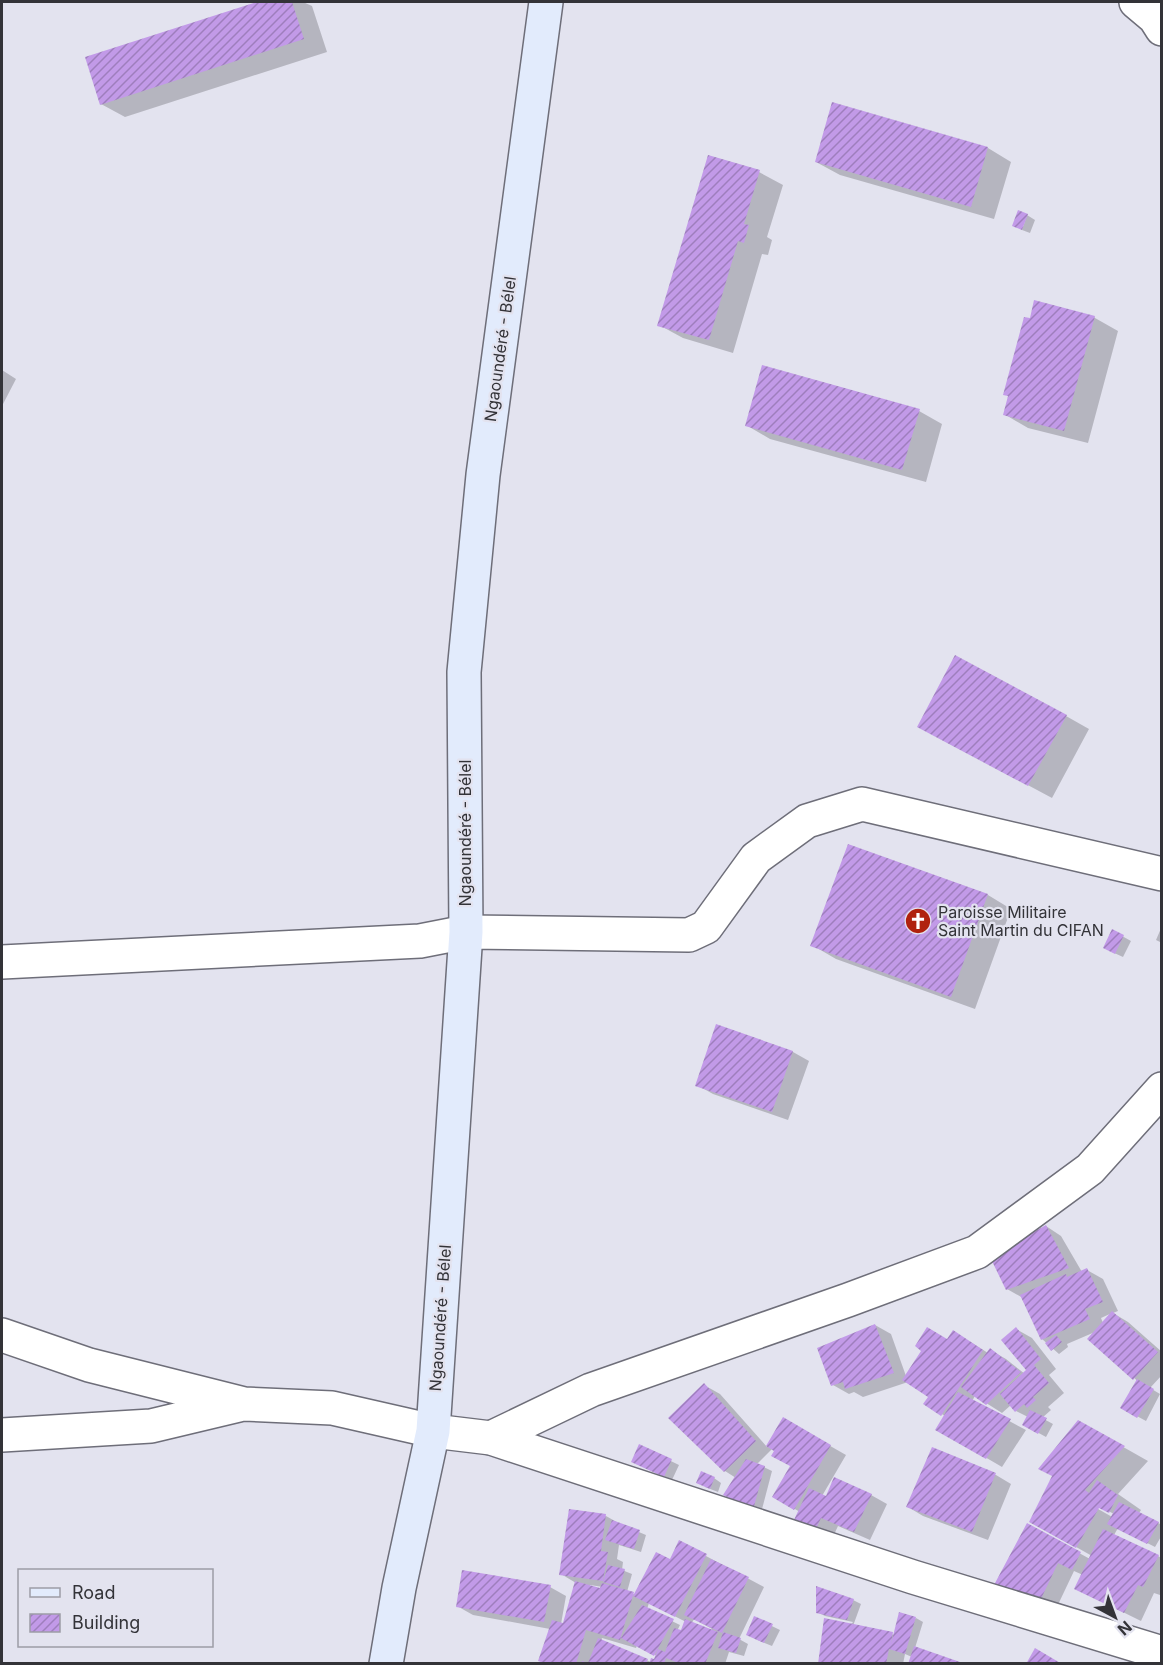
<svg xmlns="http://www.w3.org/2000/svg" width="1163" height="1665" font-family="Inter,sans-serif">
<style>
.shadow{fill:#0003;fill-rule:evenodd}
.building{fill:url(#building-hatch)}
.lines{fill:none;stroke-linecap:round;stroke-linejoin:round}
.minor-casing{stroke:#6e6e79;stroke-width:36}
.tertiary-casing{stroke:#6e6e79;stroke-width:36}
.secondary-casing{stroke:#6e6e79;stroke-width:36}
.minor{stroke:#fff;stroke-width:33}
.tertiary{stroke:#fff;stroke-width:33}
.secondary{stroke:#e2ebfc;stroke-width:33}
.labels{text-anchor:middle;stroke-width:4.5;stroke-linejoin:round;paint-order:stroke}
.street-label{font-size:16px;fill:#333338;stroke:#e3e3ef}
.poi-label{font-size:16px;fill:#333338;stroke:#e3e3ef;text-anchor:start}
</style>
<defs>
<pattern id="building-hatch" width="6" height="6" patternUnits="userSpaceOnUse" patternTransform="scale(1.5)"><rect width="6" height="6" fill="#c29ae8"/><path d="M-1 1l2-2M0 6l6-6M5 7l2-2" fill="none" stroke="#9e7ebd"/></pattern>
</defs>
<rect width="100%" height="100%" fill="#e3e3ef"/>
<path class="shadow" d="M261,2H303L312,6L327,52L125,117L101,104L87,58Z
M988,148L1011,162L994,219L840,175L816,162Z
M759,172L783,185L767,237L772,240L768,255L762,254L733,353L683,338L659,325Z
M1027,215L1035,220L1030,233L1022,230Z
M1036,302L1095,318L1118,331L1088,443L1028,428L1004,414Z
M2,370L16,379L2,406Z
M919,411L942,424L926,482L770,439L746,425Z
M1066,716L1089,729L1052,798L943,740Z
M849,846L988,895L1011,909L975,1009L836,959L812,945Z
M1162,926V943L1156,940Z
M1113,931L1131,941L1123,957L1112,952Z
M717,1026L793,1052L809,1061L788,1120L713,1094L697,1085Z
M1046,1226L1061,1236L1082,1272L1087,1270L1103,1279L1118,1311L1113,1313L1128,1322L1162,1352V1375L1150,1388L1160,1394L1146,1421L1122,1408L1137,1381L1095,1332L1067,1344L1068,1347L1059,1354L1042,1339L1023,1298L1007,1289ZM1112,1313L1103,1323L1101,1318Z
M875,1325L891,1334L906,1376L948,1341H969L988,1353L990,1350L1006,1359L1025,1374L1029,1370L1016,1329L1032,1338L1056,1369L1049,1375L1064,1393L1048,1407L1051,1410L1042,1418L1053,1424L1046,1437L1024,1425L1028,1417L1016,1411L1011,1405L1002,1413L975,1396L972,1401L1026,1430L1002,1467L937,1429L945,1416L925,1404L930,1396L908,1382L863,1397L854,1392L849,1394L833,1385Z
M704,1385L720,1394L767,1447L783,1419L846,1455L822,1496L871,1495L887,1504L870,1540L838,1526L832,1539L811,1530L800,1512L774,1497L792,1466L772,1449L757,1464L772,1471L761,1513L733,1499L736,1478L725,1471Z
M1079,1422L1148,1461L1118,1494L1141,1510L1139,1513L1162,1525V1535L1155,1547L1118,1528L1114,1535L1162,1558V1591L1160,1595L1154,1593L1141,1621L1076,1589L1083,1575L1074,1571L1055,1611L1011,1593L1028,1525L1090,1559L1092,1556L1055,1535ZM1093,1503L1114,1514V1518L1091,1505Z
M640,1446L679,1465L672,1480L640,1465Z
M933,1449L996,1475L1011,1484L988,1540L923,1516L908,1507Z
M714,1478L721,1483L718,1492L705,1487Z
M570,1511L606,1516L622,1525L646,1535L641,1552L619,1545L617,1559L623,1562L622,1570L632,1574L627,1592L636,1595L671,1561L706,1556L764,1587L739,1639L748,1644L744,1656L729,1652L725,1664H546L550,1629L473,1615L457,1606L550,1587L566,1596L561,1624H564L576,1583L561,1574ZM590,1585L603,1587L601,1590L590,1587ZM649,1603L686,1622L681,1632L677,1631L680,1625L647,1609ZM694,1619L712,1629L711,1631L692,1623ZM602,1638L636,1648L637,1645L657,1656L655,1662H651L601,1641Z
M853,1600L861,1604L853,1626L895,1635L916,1618L923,1622L915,1648L960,1664H910L912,1657L905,1654L903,1664H819L853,1622L825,1616L817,1612Z
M755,1618L780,1630L772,1646L755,1639Z"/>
<path class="building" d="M257,2H292L304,39L100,105L85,57Z
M832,102L988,147L971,207L815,162Z
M708,155L760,170L744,224L749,225L744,243L738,241L709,340L657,326Z
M1018,210L1028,214L1022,230L1012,226Z
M1034,300L1095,316L1064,431L1003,415L1008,396L1003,395L1024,317L1030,318Z
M762,365L920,409L902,470L745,426Z
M955,655L1067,715L1028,786L917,727Z
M848,844L988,894L951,997L810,946Z
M1112,929L1124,935L1115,954L1103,948Z
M716,1024L793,1051L772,1112L695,1086Z
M1046,1225L1069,1268L1006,1290L990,1257Z
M1087,1268L1103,1302L1085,1309L1090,1319L1041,1340L1020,1295L1066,1274L1067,1277Z
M1112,1311L1158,1352L1133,1380L1087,1339Z
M875,1324L894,1373L845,1389L843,1382L831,1386L817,1348Z
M927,1327L947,1339L953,1330L983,1350L941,1416L923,1404L928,1397L902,1380L921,1351L915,1346Z
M1016,1327L1041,1359L1034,1365L1049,1383L1033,1397L1036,1400L1027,1408L1024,1404L1015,1412L1000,1394L1026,1370L1001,1340Z
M1056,1335L1062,1342L1051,1351L1045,1343Z
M990,1348L1021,1372L986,1405L961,1387Z
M1137,1379L1154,1389L1137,1418L1120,1408Z
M704,1383L756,1441L724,1472L668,1418Z
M958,1392L1011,1419L986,1459L935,1430Z
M1030,1410L1047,1418L1038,1434L1022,1425Z
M783,1417L831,1445L794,1510L772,1497L790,1466L771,1456L774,1451L766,1446Z
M1078,1420L1125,1446L1085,1490L1089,1493L1097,1480L1118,1495L1109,1513L1099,1508L1076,1548L1029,1522L1052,1476L1038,1469Z
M639,1444L672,1459L664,1477L631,1462Z
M932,1447L996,1473L972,1532L906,1507Z
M746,1459L765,1466L753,1510L723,1495Z
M701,1471L715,1477L710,1489L696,1483Z
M834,1477L872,1494L854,1532L821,1518L815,1531L793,1522L809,1488L826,1496Z
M1119,1502L1159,1522L1147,1544L1107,1524Z
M569,1509L606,1514L601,1551L608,1552L603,1581L559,1575Z
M612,1520L640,1530L634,1549L605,1540Z
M1027,1523L1081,1552L1072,1570L1058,1563L1039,1603L994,1585Z
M1103,1529L1159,1555L1143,1587L1138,1585L1124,1613L1074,1589Z
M679,1540L707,1554L675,1617L633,1596L656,1552L670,1559Z
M711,1559L749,1577L722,1633L684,1615Z
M608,1565L625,1569L620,1587L603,1582Z
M462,1570L551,1585L544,1622L456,1607Z
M575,1581L600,1588L602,1583L634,1592L620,1640L586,1630L576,1664H547L538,1661L552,1620L563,1623Z
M816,1586L854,1599L847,1620L816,1613Z
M642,1605L674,1619L654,1656L621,1638Z
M899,1612L916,1617L905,1654L889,1649L886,1664H818L824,1618L893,1632L891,1644Z
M754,1616L773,1624L764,1643L746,1635Z
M685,1619L718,1632L705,1664H681L666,1658L664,1664H649L651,1658L654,1659L658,1649L665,1652L674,1628L681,1630Z
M723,1632L741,1638L736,1653L718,1648Z
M598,1638L648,1659L646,1664H581L582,1661L588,1663Z
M914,1646L960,1662L959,1664H908Z
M1035,1648L1062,1664H1026Z"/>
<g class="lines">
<g class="minor-casing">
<path id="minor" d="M1136,2L1155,18L1162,29
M2,962L420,941L466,932L689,935L706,927L756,858L807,821L862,804L1162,874
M2,1335L89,1365L244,1404L332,1408L433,1431
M2,1435L151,1426L239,1405
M491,1438L591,1390L848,1300L977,1252L1090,1169L1162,1089"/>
</g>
<g class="tertiary-casing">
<path id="tertiary" d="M433,1431L491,1438L913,1577L1162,1653"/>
</g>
<g class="secondary-casing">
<path id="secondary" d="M386,1664L399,1588L433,1431L466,932L464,672L483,475L546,2"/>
</g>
<use href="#minor" class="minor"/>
<use href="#tertiary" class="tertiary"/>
<use href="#secondary" class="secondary"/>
</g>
<defs>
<g id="church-disc" transform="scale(1.35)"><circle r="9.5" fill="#b0220e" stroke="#e3e3ef"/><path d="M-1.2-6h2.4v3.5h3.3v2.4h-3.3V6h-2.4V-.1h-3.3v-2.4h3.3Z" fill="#fff"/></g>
</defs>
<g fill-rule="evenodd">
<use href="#church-disc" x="918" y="921"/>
</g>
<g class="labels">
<g class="street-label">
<text transform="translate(500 349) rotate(-82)" y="6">Ngaoundéré - Bélel</text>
<text transform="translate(465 833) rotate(-90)" y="6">Ngaoundéré - Bélel</text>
<text transform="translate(440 1318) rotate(-86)" y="6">Ngaoundéré - Bélel</text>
</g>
<g class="poi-label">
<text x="938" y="918">Paroisse Militaire<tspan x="938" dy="18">Saint Martin du CIFAN</tspan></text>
</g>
</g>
<rect width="1163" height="1665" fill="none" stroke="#333338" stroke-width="6"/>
<rect x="18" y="1569" width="195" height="78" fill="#e3e3ef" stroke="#9d9da6" stroke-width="1.5"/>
<rect x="30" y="1588" width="30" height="9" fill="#e2ebfc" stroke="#9d9da6" stroke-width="1.5"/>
<text x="72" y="1599" font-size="18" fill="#333338">Road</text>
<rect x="30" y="1614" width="30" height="18" fill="url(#building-hatch)" stroke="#9d9da6" stroke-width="1.5"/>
<text x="72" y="1629" font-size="18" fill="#333338">Building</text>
<g transform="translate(1115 1617) rotate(139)" stroke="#e3e3ef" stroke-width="4.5" paint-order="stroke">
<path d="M0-4.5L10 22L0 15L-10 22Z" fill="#333338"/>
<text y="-9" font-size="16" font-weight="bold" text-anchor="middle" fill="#333338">N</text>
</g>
</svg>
